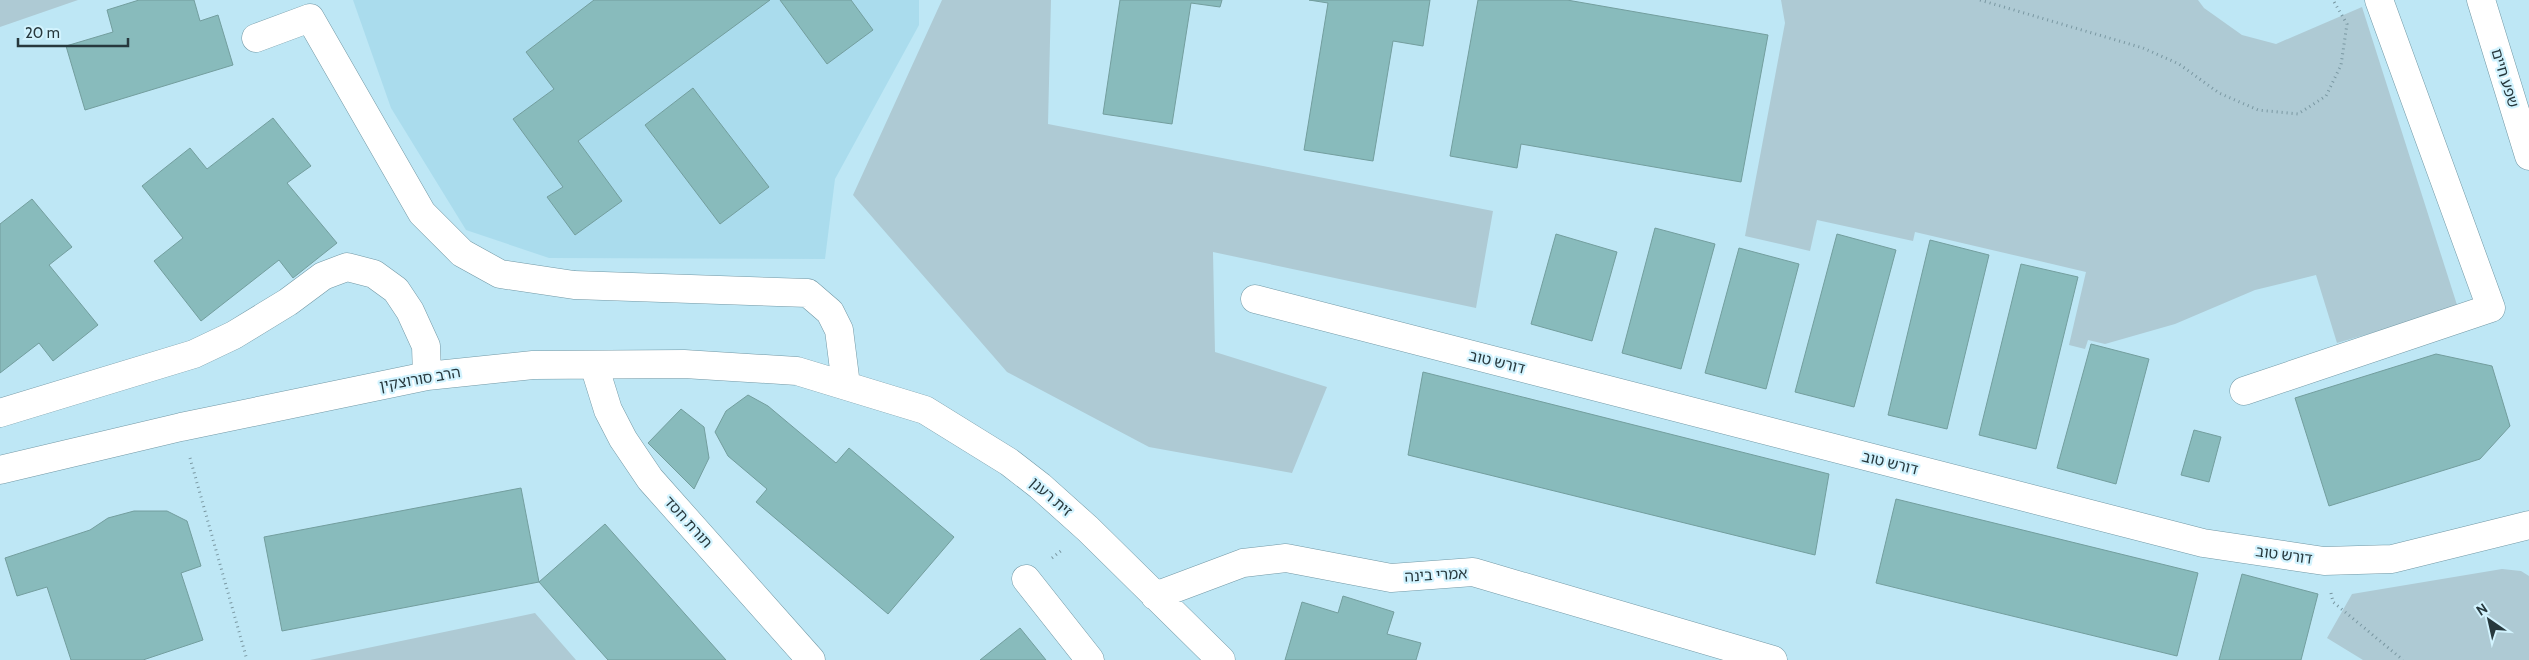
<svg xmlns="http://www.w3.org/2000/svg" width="2529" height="660" font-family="Cabin,'Noto Sans Hebrew',sans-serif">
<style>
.built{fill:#aadced}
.green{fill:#aecad4}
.building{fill:#88bbbc;stroke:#739e9e}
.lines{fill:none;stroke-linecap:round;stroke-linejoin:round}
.minor-casing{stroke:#7298a5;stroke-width:29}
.path{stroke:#7997a1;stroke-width:3;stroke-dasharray:1 4;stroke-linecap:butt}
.minor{stroke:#fff;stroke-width:28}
.labels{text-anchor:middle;stroke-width:4.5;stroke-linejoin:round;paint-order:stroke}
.street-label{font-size:15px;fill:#27383d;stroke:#d2f3fe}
</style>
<rect width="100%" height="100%" fill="#bee7f5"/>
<path class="built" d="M353,0H919V25L835,179L825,259L549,258L466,230L391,108Z"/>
<path class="green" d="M0,0H78L0,27Z
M942,0H1051L1048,124L1493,211L1476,308L1213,252L1215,352L1327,387L1292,473L1149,447L1007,372L853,195Z
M1781,0H2198L2204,8L2242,35L2276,44L2362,7L2458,308L2337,343L2316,275L2255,290L2175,324L2105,344L2088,340L2085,349L2069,345L2086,272L1915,232L1913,241L1817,220L1810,251L1745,236L1785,23Z
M2502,569L2521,571L2529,576V660H2363L2327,638L2352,594Z
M535,613L576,660H310Z"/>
<path class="building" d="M139,0H194L200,21L218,15L233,65L85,110L66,46L113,32L107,10Z
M594,0H770L578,141L622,201L575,235L547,197L563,187L513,119L554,89L526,52Z
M780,0H851L873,30L827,64Z
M1120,0H1222L1220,7L1191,3L1172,124L1103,114Z
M1309,0H1430L1423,46L1393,41L1373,161L1304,150L1328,3Z
M1478,0H1567L1768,35L1741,182L1521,144L1517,168L1450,156Z
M693,88L769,187L720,224L645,125Z
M273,118L311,166L287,183L337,243L293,278L279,260L201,321L154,261L183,238L142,186L190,148L207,169Z
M32,199L72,247L49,265L98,325L53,361L39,343L0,373V224Z
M1655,228L1715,244L1681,369L1622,353Z
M1556,234L1617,252L1592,341L1531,324Z
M1837,234L1896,250L1854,407L1795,392Z
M1930,240L1989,255L1947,429L1888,415Z
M1739,248L1799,264L1766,389L1705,373Z
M2021,264L2078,277L2036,449L1979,435Z
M2091,344L2149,359L2116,484L2057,468Z
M2436,354L2492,366L2510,426L2480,459L2329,506L2295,398Z
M1423,372L1829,474L1815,555L1408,455Z
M748,395L768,406L836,463L849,448L954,537L888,614L756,502L767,489L728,456L715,432L726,411Z
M681,409L704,427L709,458L694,489L648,443Z
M2194,430L2221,437L2209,482L2181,475Z
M521,488L539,582L282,631L264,537Z
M1896,499L2198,573L2177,656L1876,583Z
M134,511H167L187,521L201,566L181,573L203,640L143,660H71L47,587L17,596L5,558L90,530L108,518Z
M605,524L693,623L726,660H608L539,582Z
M2242,574L2318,594L2301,660H2219Z
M1343,596L1394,612L1387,634L1421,643L1416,660H1285L1302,602L1338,613Z
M1020,628L1046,660H980Z"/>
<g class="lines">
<g class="minor-casing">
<path id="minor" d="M2481,0L2529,156
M256,38L310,18L422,213L462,253L500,274L574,285L808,293L830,312L839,330L846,385
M1255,299L2203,543L2324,561L2392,559L2529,525
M594,365L608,410L623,439L650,479L811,660
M2244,391L2491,308L2379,0
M0,413L194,354L234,335L288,302L323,276L347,267L374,274L396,290L410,311L426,346L427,376
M0,470L181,427L427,376L533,365L684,364L797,371L925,410L1009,462L1040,486L1088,529L1221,660
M1026,579L1090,660
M1155,596L1243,563L1286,558L1391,578L1473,572L1773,660"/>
</g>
<path class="path" d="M1980,0L2143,48L2179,64L2219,93L2258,110L2298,114L2326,96L2341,65L2347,24L2333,0
M190,458L247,660
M1052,558L1062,550
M2331,593L2333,602L2403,660"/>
<use href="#minor" class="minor"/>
</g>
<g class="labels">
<g class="street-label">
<text transform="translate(2505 78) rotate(73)" y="5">שפע חיים</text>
<text transform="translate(1497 362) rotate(14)" y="5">דורש טוב</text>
<text transform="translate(420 379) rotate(-10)" y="5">הרב סורוצקין</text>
<text transform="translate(1890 463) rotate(14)" y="5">דורש טוב</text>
<text transform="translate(1051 497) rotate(41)" y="5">זית רענן</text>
<text transform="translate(688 522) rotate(48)" y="5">תורת חסד</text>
<text transform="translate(2284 555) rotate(8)" y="5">דורש טוב</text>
<text transform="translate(1436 575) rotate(-3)" y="5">אמרי בינה</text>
</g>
</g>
<g transform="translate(2489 620) rotate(326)" stroke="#d2f3fe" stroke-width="4" paint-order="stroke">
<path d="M0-4L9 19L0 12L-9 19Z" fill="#27383d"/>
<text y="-8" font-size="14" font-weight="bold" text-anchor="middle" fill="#27383d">N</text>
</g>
<path d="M18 38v8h110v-8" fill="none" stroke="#27383d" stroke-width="2.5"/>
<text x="25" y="38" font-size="15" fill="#27383d" stroke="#d2f3fe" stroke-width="4" paint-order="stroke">20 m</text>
</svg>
